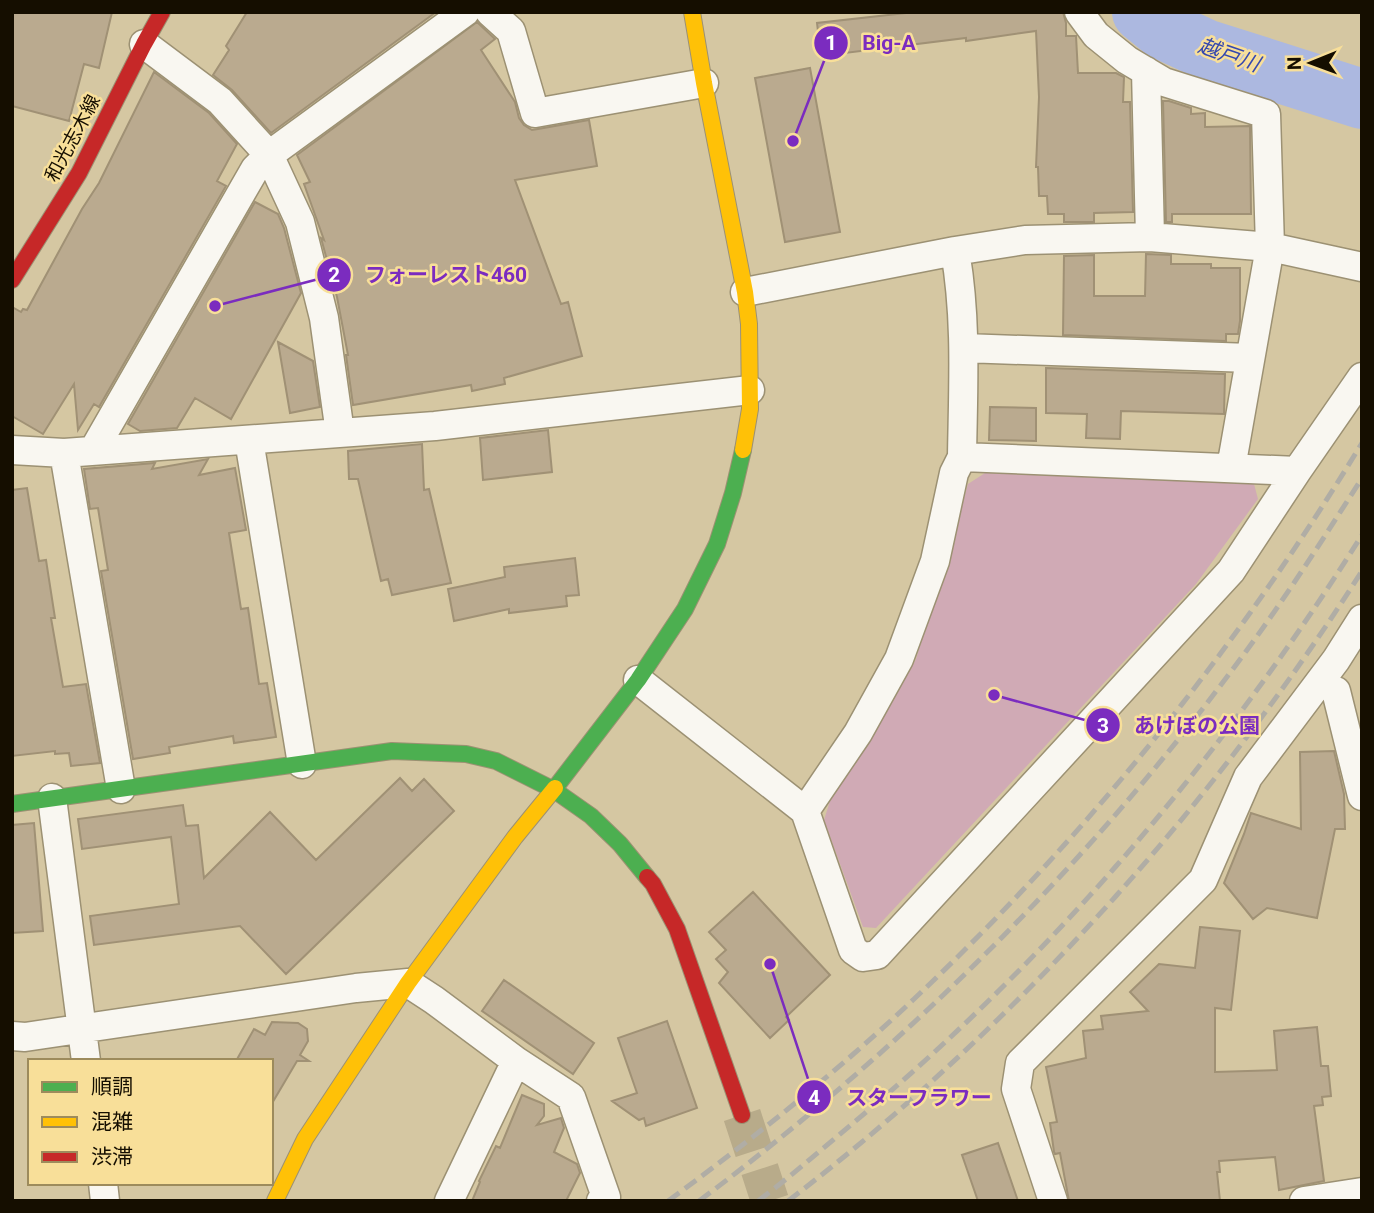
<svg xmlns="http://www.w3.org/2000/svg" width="1374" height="1213" font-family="Roboto,'Noto Sans JP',sans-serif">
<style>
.green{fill:#d0aab5}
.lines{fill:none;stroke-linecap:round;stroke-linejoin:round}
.river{stroke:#acb8e0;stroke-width:60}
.building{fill:#baaa8f;stroke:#a09175;stroke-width:2}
.secondary-tunnel{stroke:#b8ab8a;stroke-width:38;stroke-dasharray:38 19;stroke-linecap:butt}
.street-casing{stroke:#9c9173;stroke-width:31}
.fast-casing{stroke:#9c9173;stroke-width:18}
.slow-casing{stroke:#9c9173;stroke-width:18}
.jam-casing{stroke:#9c9173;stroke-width:18}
.street{stroke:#f9f7f1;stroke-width:28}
.fast{stroke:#4caf50;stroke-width:16}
.slow{stroke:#ffc107;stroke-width:16}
.jam{stroke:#c62828;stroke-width:16}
.rail{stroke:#b0ada5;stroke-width:5;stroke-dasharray:14 7;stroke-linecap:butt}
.labels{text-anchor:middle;stroke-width:5;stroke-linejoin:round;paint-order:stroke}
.street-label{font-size:19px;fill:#150e00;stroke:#f8df99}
.water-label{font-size:21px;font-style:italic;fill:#3548af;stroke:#f8df99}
.leader{fill:none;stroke:#7b2cbf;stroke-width:2.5}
.callout-dot{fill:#7b2cbf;stroke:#f8df99;stroke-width:2.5}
.mark-label{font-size:21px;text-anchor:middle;font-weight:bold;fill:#fff}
.callout-label{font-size:21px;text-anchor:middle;font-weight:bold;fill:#7b2cbf;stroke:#f8df99;stroke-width:5;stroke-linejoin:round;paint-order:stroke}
</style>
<rect width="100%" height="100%" fill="#d5c7a2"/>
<path class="green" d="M985,473L1254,484L1258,499L1196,584L876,928L863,927L824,820L830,801L875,732L916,659L968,484Z"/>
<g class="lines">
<path class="river" d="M1142,12L1164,30L1205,49L1362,99"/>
</g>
<path class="building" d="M12,12H112L99,68L84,64L69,121L12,106Z
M247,12H436L271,133L232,90L213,75L229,50L226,46Z
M915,12H1063L1066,23V36H1076L1078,73H1116L1124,77L1123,102H1130L1133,212L1094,213V222H1064V214H1048L1047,196H1039L1038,167H1036L1039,97L1036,31L966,41V38L821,56L817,23Z
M477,22L495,39L481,50L515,102L519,118L524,125L532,130L538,129L589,120L597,166L515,180L561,304L568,302L582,356L504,378L505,384L472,391L471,385L353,405L346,355H348L337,297L321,238L324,240L304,184L310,182L297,155Z
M810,68L840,232L785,242L755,78Z
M154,72L209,113L237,144L217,181L226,186L99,407L94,404L78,430L74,384L43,434L12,416V307L21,312L23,309L27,310L82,209L99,183Z
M1163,101H1169L1191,108V114L1205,113V127L1250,126L1251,214H1172V222H1166Z
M255,202L278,214L284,228L301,293L231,419L195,398L177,428L140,431L128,424Z
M1146,254L1171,255V264H1211V268H1240V321L1238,334H1226V341L1063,335L1064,256L1094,255V296H1145Z
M278,342L313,361L320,407L290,413Z
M1046,368L1225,374L1224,414L1121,411L1120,439L1086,438L1087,414L1046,413Z
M990,407L1036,408V441L989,440Z
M548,430L552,472L483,480L480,438Z
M422,444L424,490L429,489L451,583L392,595L388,579L381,581L358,479H349L348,451Z
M208,459L199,475L235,468L246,530L229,533L241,609L248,608L259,684L267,683L276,737L234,743L233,736L169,747L170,753L133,759L101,571L108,570L98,508L90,509L84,469L155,463L152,469Z
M27,488L39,561L46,560L55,618H51L63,687L86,684L100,763L71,766L69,753L55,754V751L12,756V490Z
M575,558L579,595L566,596L567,606L509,613V609L454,621L448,589L505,577L504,567Z
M1334,751L1344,794L1345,829H1335L1317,918L1267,908L1253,919L1224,883L1244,834L1251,813L1301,829L1300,752Z
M400,778L412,791L424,779L454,811L286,974L240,926L94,945L90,916L179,904L171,837L82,849L78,819L183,805L186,826L198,825L204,878L270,812L316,860Z
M34,823L43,931L12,933V825Z
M753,892L830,975L786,1017L789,1020L770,1038L719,983L728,972L716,959L726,950L709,932Z
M1200,927L1240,931L1231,1010L1215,1008V1072L1277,1070L1274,1031L1317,1027L1321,1066H1328L1331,1096L1322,1097L1323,1105L1314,1106L1324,1181L1279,1190L1275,1157L1219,1161L1220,1172H1217L1220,1201H1069L1060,1153L1055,1154L1054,1152L1050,1123L1057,1122L1046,1067L1086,1058L1083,1031L1103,1029L1101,1016L1148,1011L1130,992L1159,964L1195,968Z
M504,980L594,1043L573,1074L482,1011Z
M667,1021L697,1108L646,1126L644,1118L639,1120L612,1101L637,1093L618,1038Z
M272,1022L298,1023L307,1029L308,1041L300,1055L309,1061H297L271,1105V1061H236L254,1029L265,1035Z
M522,1095L544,1104V1116L537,1125L561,1118L564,1128L554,1152L577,1164L580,1173L566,1201H472L480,1182L479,1181L496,1146L500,1148Z
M998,1143L1018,1201H978L962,1155Z"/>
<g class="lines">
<path class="secondary-tunnel" d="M742,1115L770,1201"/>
<g class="street-casing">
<path id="street" d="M490,12L511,31L535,113L704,83
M1079,12L1096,35L1127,60L1164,82L1266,114L1270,247L1231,468
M144,44L220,101L269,155L300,222L324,318L340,433
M1146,71L1150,237
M745,292L955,251L1025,240L1150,237L1270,247L1362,267
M964,348L1250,358
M249,440L302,764
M12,450L64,453L435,426L750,390
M93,451L255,169L269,155L465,12
M64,453L121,789
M1297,471L1362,377
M638,680L805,811L853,950L863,957L877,955L1231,571L1297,471L962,457
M1336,691L1362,796
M52,798L86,1061
M805,811L858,733L899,659L935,561L954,473L962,457C963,388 967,319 955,251
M12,1036L25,1037L356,988L408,983L434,1000L516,1061L571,1097L606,1197L601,1201
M103,1183L105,1201
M449,1201L516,1061
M1053,1201L1016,1089L1020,1063L1203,880L1248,777L1336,660L1362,619
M1304,1201L1362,1192"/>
</g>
<g class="fast-casing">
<path id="fast" d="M555,788L638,680L685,609L717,544L733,493L743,450
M12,804L392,751L466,754L496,761L554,790L591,816L620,844L647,877"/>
</g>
<g class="slow-casing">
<path id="slow" d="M692,12L704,83L745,292L749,324L750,409L743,450
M275,1201L305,1139L408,983L515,837L555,788"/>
</g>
<g class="jam-casing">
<path id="jam" d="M12,280L79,173L144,44L162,12
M647,877L653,884L677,929L742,1115"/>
</g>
<use href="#street" class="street"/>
<use href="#fast" class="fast"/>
<use href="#slow" class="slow"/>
<use href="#jam" class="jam"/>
<path class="rail" d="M668,1201C754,1138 837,1072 914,999C1088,835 1238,647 1362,443
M699,1201C908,1045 1093,860 1247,650C1288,594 1325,536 1362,478
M758,1201C790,1177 821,1150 852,1124C1053,957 1223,756 1362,535
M788,1201C1013,1029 1210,810 1362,571"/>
</g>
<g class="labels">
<g class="street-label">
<text transform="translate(72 138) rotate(-62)" y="7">和光志木線</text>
</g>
<g class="water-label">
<text transform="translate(1229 55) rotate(19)" y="7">越戸川</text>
</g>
</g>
<path class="leader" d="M793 141L831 43M215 306L334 275M994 695L1103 725M770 964L814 1097"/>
<g class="callout-dot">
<circle cx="793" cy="141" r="7"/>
<circle cx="215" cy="306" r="7"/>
<circle cx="994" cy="695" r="7"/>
<circle cx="770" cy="964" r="7"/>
<circle cx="831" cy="43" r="18"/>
<circle cx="334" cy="275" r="18"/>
<circle cx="1103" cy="725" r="18"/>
<circle cx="814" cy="1097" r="18"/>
</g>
<g class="mark-label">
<text x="831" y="50">1</text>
<text x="334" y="282">2</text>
<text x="1103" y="733">3</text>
<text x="814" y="1105">4</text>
</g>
<g class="callout-label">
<text x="889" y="50">Big-A</text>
<text x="446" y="282">フォーレスト460</text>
<text x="1197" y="733">あけぼの公園</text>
<text x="919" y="1105">スターフラワー</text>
</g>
<rect width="1374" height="1213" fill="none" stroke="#150e00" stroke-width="28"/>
<rect x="28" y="1059" width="245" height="126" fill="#f8df99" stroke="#9d8b5c" stroke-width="2"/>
<rect x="42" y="1082" width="35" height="10" fill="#4caf50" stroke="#9d8b5c" stroke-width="2"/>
<text x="91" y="1094" font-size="21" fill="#150e00">順調</text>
<rect x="42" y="1117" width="35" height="10" fill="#ffc107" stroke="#9d8b5c" stroke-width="2"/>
<text x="91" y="1129" font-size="21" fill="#150e00">混雑</text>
<rect x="42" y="1152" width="35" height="10" fill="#c62828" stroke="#9d8b5c" stroke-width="2"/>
<text x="91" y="1164" font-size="21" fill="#150e00">渋滞</text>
<g transform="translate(1311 63) rotate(269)" stroke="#f8df99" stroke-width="5" paint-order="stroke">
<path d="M0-5L12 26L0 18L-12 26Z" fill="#150e00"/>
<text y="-10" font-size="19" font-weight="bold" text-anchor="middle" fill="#150e00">N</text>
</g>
</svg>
